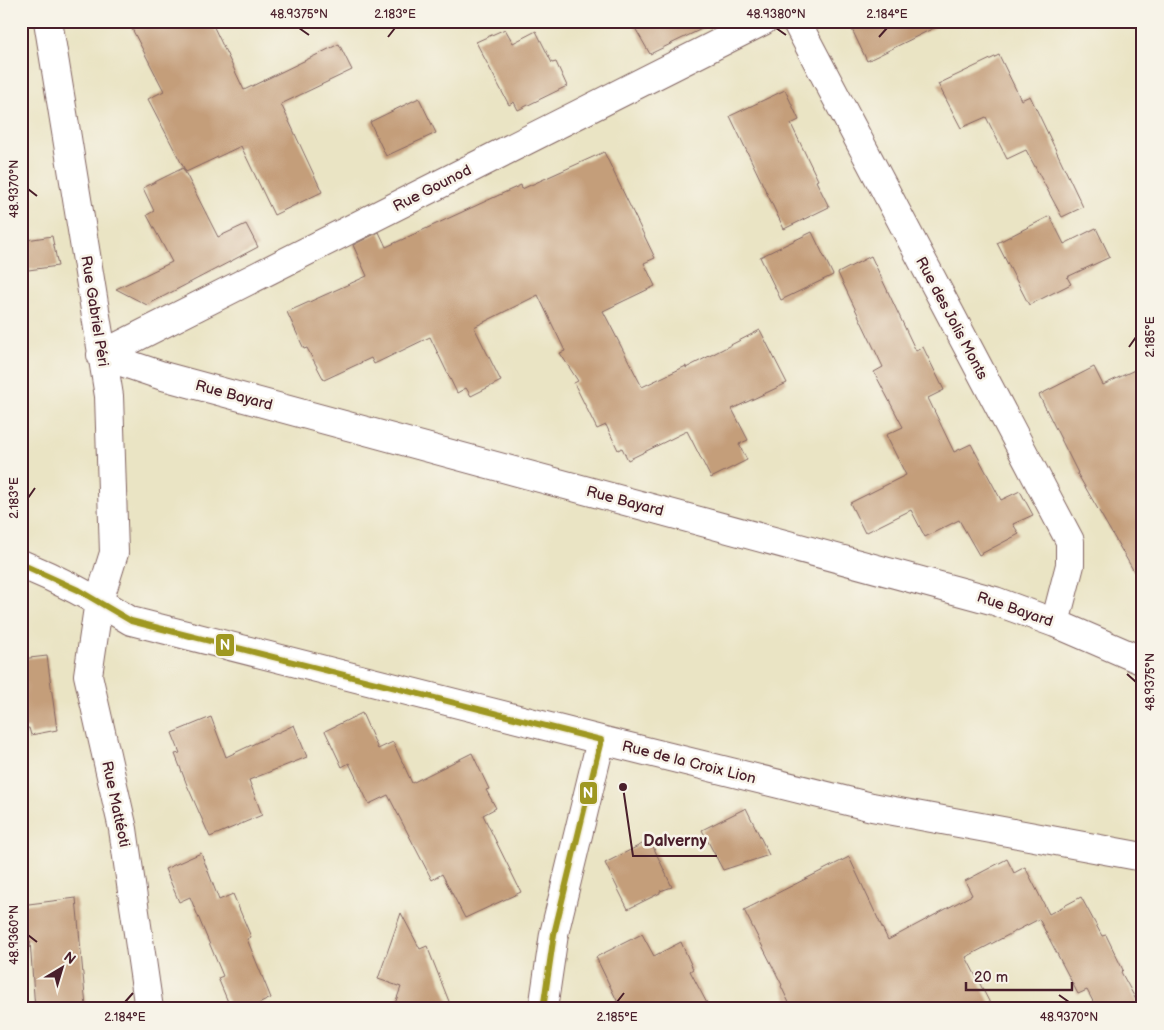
<svg xmlns="http://www.w3.org/2000/svg" width="1164" height="1030" font-family="'Balsamiq Sans',sans-serif">
<style>
.building{fill:#c49e7a}
.lines{fill:none;stroke-linecap:round;stroke-linejoin:round}
.minor-casing{stroke:#826461;stroke-width:30}
.minor{stroke:#fff;stroke-width:28}
.bus-1-casing{stroke:#f7f3e8;stroke-width:10}
.bus-1{stroke:#9f9822;stroke-width:6}
.ticks{fill:none;stroke:#4a1f2b;stroke-width:2}
.labels{text-anchor:middle;stroke-width:5;stroke-linejoin:round;paint-order:stroke}
.street-label{font-size:15px;fill:#4a1f2b;stroke:#f7f3e8}
.leader{fill:none;stroke:#4a1f2b;stroke-width:2}
.callout-dot{fill:#4a1f2b;stroke:#f7f3e8;stroke-width:2}
.callout-label{font-size:16px;text-anchor:middle;font-weight:bold;fill:#4a1f2b;stroke:#f7f3e8;stroke-width:5;stroke-linejoin:round;paint-order:stroke}
.line-badge{stroke:#f7f3e8;stroke-width:2}
.badge-label{font-size:14px;text-anchor:middle;font-weight:bold;fill:#fff}
.neatline{fill:none;stroke:#4a1f2b;stroke-width:2}
.ticks-label{font-size:12px;text-anchor:middle;fill:#4a1f2b}
</style>
<rect width="100%" height="100%" fill="#f7f3e8"/>
<filter id="ink" filterUnits="userSpaceOnUse"><feTurbulence type="fractalNoise" baseFrequency=".02" numOctaves="2"/><feDisplacementMap in="SourceGraphic" scale="10" xChannelSelector="R" yChannelSelector="G"/><feConvolveMatrix kernelMatrix="1 2 1 2 8 2 1 2 1" color-interpolation-filters="sRGB"/></filter>
<filter id="wash" filterUnits="userSpaceOnUse"><feTurbulence type="fractalNoise" baseFrequency=".0096" numOctaves="4" result="noise"/><feDisplacementMap in="SourceGraphic" scale="20" xChannelSelector="R" yChannelSelector="G"/><feGaussianBlur stdDeviation="1.12" result="paint"/><feColorMatrix in="noise" values="0 0 0 0 0 0 0 0 0 0 0 0 0 0 0 0 0 1.4 0 .05"/><feComposite in="paint" operator="in"/></filter>
<g filter="url(#wash)">
<rect width="100%" height="100%" fill="#eae4c4"/>
<g id="blocks">
<path class="building" d="M128,21H211L244,90L339,44L352,70L281,104L322,192L274,215L241,146L186,172L148,99L164,91Z
M631,21H718L650,54Z
M848,21H948L867,61Z
M505,29L513,43L536,31L552,63L556,62L567,86L518,110L514,102L509,105L476,42Z
M999,55L1021,100L1030,96L1083,207L1062,217L1026,150L1007,159L986,117L961,128L938,84Z
M785,90L799,120L791,124L818,180L816,181L829,207L784,229L730,116Z
M419,98L436,133L386,156L370,122Z
M604,152L655,258L644,263L655,286L603,311L642,387L686,366V368L760,330L787,383L732,409L748,440L739,444L747,460L711,478L687,431L628,460L622,448L618,450L606,425L597,429L574,383L578,381L560,353L565,351L538,295L474,327L501,381L471,396L466,388L457,393L430,337L374,364L371,358L324,380L307,348L304,349L287,312L367,276L353,245L379,232L386,247L521,185L522,189Z
M183,168L218,237L246,224L258,247L147,305L116,289L172,262L147,215L154,211L143,188Z
M1050,216L1064,244L1096,228L1110,257L1067,277L1071,284L1029,305L997,243Z
M812,232L833,275L781,300L760,257Z
M52,236L58,266L21,271V241Z
M871,256L916,351L923,347L944,390L928,398L954,452L971,444L1001,500L1020,491L1033,515L1013,524L1019,534L979,555L959,520L925,537L911,510L865,533L850,503L906,475L886,435L903,427L874,372L883,367L838,273Z
M1143,366V587L1077,473H1078L1039,395L1094,367L1103,385Z
M47,656L57,730L31,735L29,728L21,729V659Z
M362,713L378,749L393,742L412,783L472,753L489,789L486,790L496,808L483,815L521,892L465,918L442,874L432,880L388,795L369,804L349,763L342,767L325,731Z
M211,717L226,757L294,725L307,757L249,780L262,815L210,837L187,785L175,754L180,753L172,733Z
M746,808L769,855L723,870L702,830Z
M650,840L672,887L660,891V893L628,909L605,863Z
M201,853L219,900L233,894L251,937L247,939L271,998L248,1009H231L218,978L223,976L190,897L179,902L165,869Z
M849,857L888,940L972,895L965,881L1007,859L1014,873L1025,867L1049,914L1081,897L1102,936L1106,935L1123,970L1121,972L1141,1009H1097L1087,990L1078,994L1039,919L966,957L993,1009H792L781,986L782,985L744,910Z
M76,898L86,1007L35,1009L30,941H22L21,905Z
M401,913L420,949L427,946L452,1009H393L401,987L378,979Z
M642,934L654,956L681,942L693,969L690,971L710,1009H621L596,957Z"/>
</g>
</g>
<g filter="url(#ink)">
<use href="#blocks" fill-opacity="0" stroke="#826461" stroke-width="1"/>
<g class="lines">
<g class="minor-casing">
<path id="minor" d="M48,21L109,396L114,553L99,601L88,675L123,829L149,1009
M796,21L1070,541V565L1055,623
M101,355L163,376L995,601L1055,623L1143,661
M101,355L763,21
M21,564C60,580 96,599 131,621L601,740L872,807L1143,857
M543,1009L554,934L601,740"/>
</g>
<use href="#minor" class="minor"/>
<g class="bus-1-casing">
<path id="bus-1" d="M21,564L78,590L131,621L601,740L554,934L543,1009"/>
</g>
<use href="#bus-1" class="bus-1"/>
</g>
</g>
<path class="ticks" d="M299,28L309,35M776,28L786,35M388,37L395,28M879,37L887,28M28,189L37,196M1129,347L1136,337M28,498L35,488M1127,674L1136,682M28,935L37,942M1059,995L1069,1002M125,1002L133,993M617,1002L624,993"/>
<g class="labels">
<g class="street-label">
<text transform="translate(432 188) rotate(-27)" y="5">Rue Gounod</text>
<text transform="translate(95 311) rotate(81)" y="5">Rue Gabriel Péri</text>
<text transform="translate(952 318) rotate(62)" y="5">Rue des Jolis Monts</text>
<text transform="translate(234 395) rotate(15)" y="5">Rue Bayard</text>
<text transform="translate(625 501) rotate(15)" y="5">Rue Bayard</text>
<text transform="translate(1015 609) rotate(19)" y="5">Rue Bayard</text>
<text transform="translate(689 762) rotate(14)" y="5">Rue de la Croix Lion</text>
<text transform="translate(116 804) rotate(78)" y="5">Rue Mattéoti</text>
</g>
</g>
<path class="leader" d="M623 787L633 856H717"/>
<circle class="callout-dot" cx="623" cy="787" r="5"/>
<g class="callout-label">
<text x="675" y="846">Dalverny</text>
</g>
<g class="line-badge">
<rect x="215" y="633" width="20" height="24" rx="5" fill="#9f9822"/>
<rect x="579" y="781" width="19" height="24" rx="5" fill="#9f9822"/>
</g>
<g class="badge-label">
<text x="225" y="650">N</text>
<text x="588" y="798">N</text>
</g>
<rect width="1164" height="1030" fill="none" stroke="#f7f3e8" stroke-width="55"/>
<g transform="translate(62 968) rotate(38)" stroke="#f7f3e8" stroke-width="4" paint-order="stroke">
<path d="M0-4L9 19L0 12L-9 19Z" fill="#4a1f2b"/>
<text y="-8" font-size="14" font-weight="bold" text-anchor="middle" fill="#4a1f2b">N</text>
</g>
<path d="M966 982v8h106v-8" fill="none" stroke="#4a1f2b" stroke-width="2.5"/>
<text x="974" y="982" font-size="15" fill="#4a1f2b" stroke="#f7f3e8" stroke-width="4" paint-order="stroke">20 m</text>
<rect x="28" y="28" width="1108" height="974" class="neatline"/>
<g class="ticks-label">
<text x="299" y="18">48.9375°N</text>
<text x="395" y="18">2.183°E</text>
<text x="776" y="18">48.9380°N</text>
<text x="887" y="18">2.184°E</text>
<text transform="translate(14 189) rotate(-90)" y="4">48.9370°N</text>
<text transform="translate(1150 337) rotate(-90)" y="4">2.185°E</text>
<text transform="translate(14 498) rotate(-90)" y="4">2.183°E</text>
<text transform="translate(1150 682) rotate(-90)" y="4">48.9375°N</text>
<text transform="translate(14 935) rotate(-90)" y="4">48.9360°N</text>
<text x="125" y="1021">2.184°E</text>
<text x="617" y="1021">2.185°E</text>
<text x="1069" y="1021">48.9370°N</text>
</g>
</svg>
